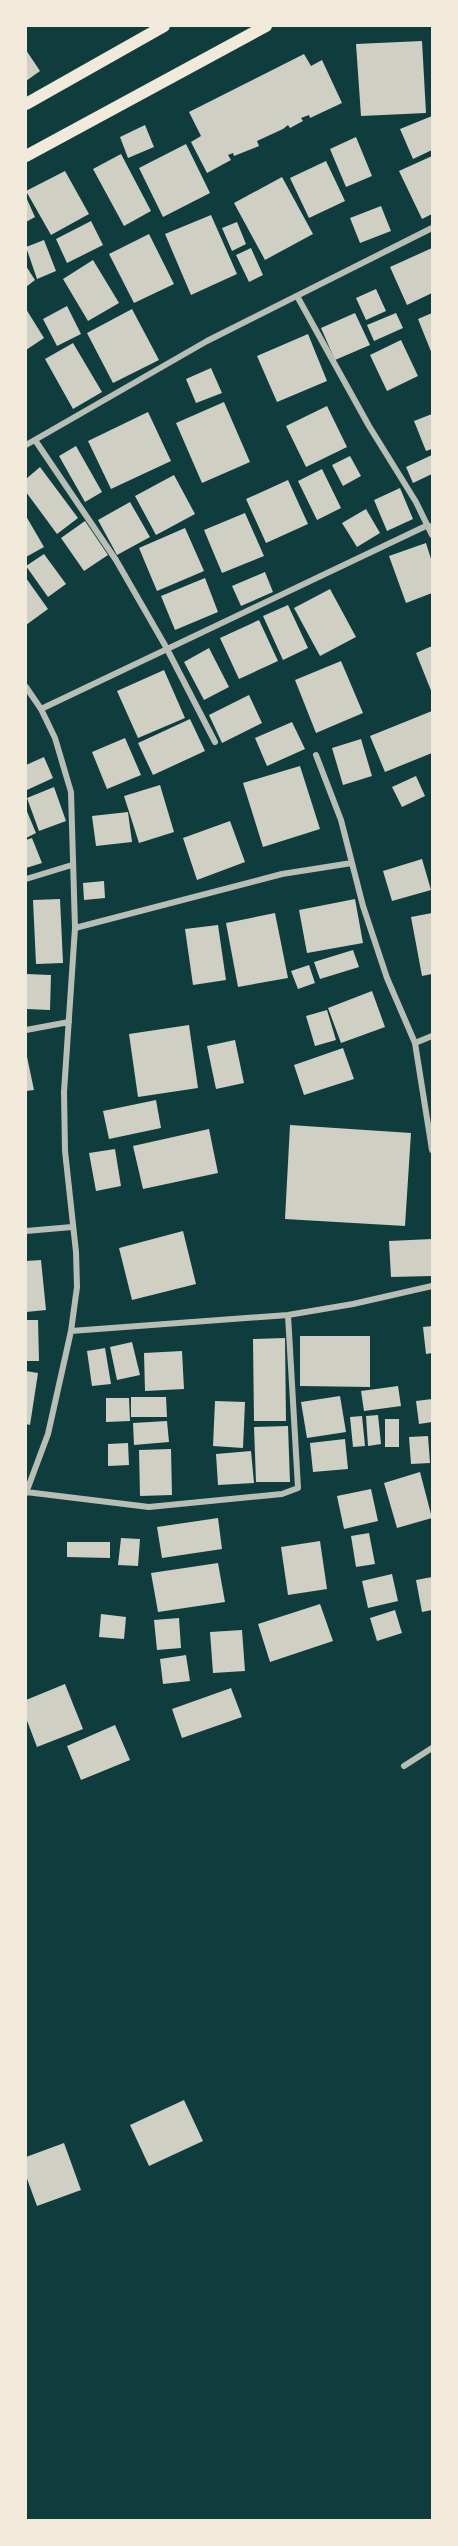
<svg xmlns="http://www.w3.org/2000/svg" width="458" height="2546" font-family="Figtree,sans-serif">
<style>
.building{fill:#cfcfc3}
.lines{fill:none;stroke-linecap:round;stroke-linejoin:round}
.minor{stroke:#b8beb3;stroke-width:6}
.secondary{stroke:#f1e9da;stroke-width:12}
</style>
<rect width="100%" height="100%" fill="#0f3d3e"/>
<path class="building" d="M422,41L426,113L361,116L356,44Z
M26,50L40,71L26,81Z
M304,54L311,66L322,60L342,103L310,118L309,115L301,118L303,121L290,128L288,125L283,129L257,141L259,146L234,156L233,153L228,155L231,160L207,173L191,142L201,136L189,112Z
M432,116V150L413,159L400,129Z
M145,125L154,147L128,158L120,137Z
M356,137L372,176L346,187L330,149Z
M186,144L210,193L163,217L139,168Z
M121,154L151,211L124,226L93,169Z
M432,156V214L422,219L399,171Z
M326,161L345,201L309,218L290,178Z
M65,171L89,214L51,235L26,191Z
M282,177L313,234L265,260L234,203Z
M26,197L35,217L26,222Z
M381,206L391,231L360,243L350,218Z
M211,215L237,274L191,295L165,234Z
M91,221L103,245L67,263L56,239Z
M237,222L246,244L232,251L222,228Z
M149,234L174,284L134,303L109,254Z
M44,240L56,271L37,279L26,247Z
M251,248L263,275L249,282L236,255Z
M432,248V293L407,305L390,267Z
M93,260L119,303L88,321L63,279Z
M26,266L35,280L26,287Z
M376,289L386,311L366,320L356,298Z
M67,306L81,334L57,346L43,319Z
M26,309L44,338L26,350Z
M132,309L159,360L113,383L87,333Z
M355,313L370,345L335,360L321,328Z
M396,313L403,328L374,341L367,325Z
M432,313V354L418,319Z
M308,334L327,381L277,402L257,356Z
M401,340L418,376L387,391L370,355Z
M73,343L102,392L73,409L45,359Z
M211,368L222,393L196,403L186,379Z
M224,402L250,462L202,483L176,423Z
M327,406L347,447L306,467L286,426Z
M148,412L171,461L111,489L88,441Z
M432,414V449L426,451L414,421Z
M76,446L102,492L85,502L59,456Z
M432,455V474L413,483L406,467Z
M350,456L361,476L343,486L332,465Z
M40,467L78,518L57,534L26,492V479Z
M322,469L341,508L317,520L298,481Z
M174,475L195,514L156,535L135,496Z
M288,480L308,524L266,543L246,499Z
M400,488L413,519L387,531L374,500Z
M130,502L150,537L117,555L98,520Z
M366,509L380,533L357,547L342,523Z
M245,513L264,556L222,573L204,530Z
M26,516L44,547L26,557Z
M85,521L108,555L84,571L61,538Z
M185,528L204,571L157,591L139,548Z
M426,543L432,562V593L406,603L389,556Z
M44,554L66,584L48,597L26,566Z
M265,572L273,592L241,606L232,586Z
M26,578L48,609L26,625Z
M205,578L218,612L175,630L161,596Z
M330,589L356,637L320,656L294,608Z
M288,605L308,648L283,660L263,616Z
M259,620L278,661L239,679L220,638Z
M432,646V693L416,653Z
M209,648L229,687L204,700L184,662Z
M341,661L363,713L316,733L295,680Z
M164,670L185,718L138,738L117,691Z
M249,695L262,723L222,743L209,715Z
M432,711V753L385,772L370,736Z
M190,719L205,751L153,775L138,743Z
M292,722L305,749L267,766L255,738Z
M125,738L141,775L107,789L92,752Z
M361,739L372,776L343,785L332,748Z
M44,757L53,778L27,790L26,765Z
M300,766L320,829L263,847L243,783Z
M416,776L425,796L402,807L392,787Z
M160,785L174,832L139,843L124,796Z
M54,787L66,821L39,831L27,798Z
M26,809L36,833L26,838Z
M128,812L132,842L96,846L92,816Z
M230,821L245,862L197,880L183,838Z
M32,838L42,863L26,868V840Z
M422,859L431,890L392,901L383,871Z
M104,881L105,898L84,900L83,883Z
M60,899L63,963L36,964L33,900Z
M355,899L363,943L307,953L299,910Z
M275,913L288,978L238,987L226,923Z
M432,913V974L422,976L411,917Z
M218,925L226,980L193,985L185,929Z
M353,950L359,967L320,979L314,962Z
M309,965L315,983L298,989L291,971Z
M26,974L51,975L50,1010L26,1009Z
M372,991L385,1027L341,1043L328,1008Z
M327,1010L336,1040L315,1046L306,1016Z
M189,1025L198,1088L138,1097L129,1034Z
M235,1040L244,1083L216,1089L207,1046Z
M343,1048L354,1079L304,1095L294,1065Z
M26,1052L34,1090L26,1091Z
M156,1100L161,1128L109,1139L103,1111Z
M290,1125L411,1133L405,1226L285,1219Z
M209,1129L218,1173L143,1189L133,1146Z
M115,1149L121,1186L96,1191L89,1153Z
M183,1231L196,1284L132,1300L119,1248Z
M432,1239V1276L391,1277L389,1241Z
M41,1260L46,1310L26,1312V1261Z
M26,1320H38L39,1361H26Z
M432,1326V1353L426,1354L423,1327Z
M300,1336H370V1387L300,1386Z
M285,1338L286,1421H254L253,1339Z
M132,1342L140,1375L117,1380L110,1347Z
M105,1348L111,1384L92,1386L87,1351Z
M182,1351L184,1389L145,1391L144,1353Z
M26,1371L38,1373L30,1425L26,1424Z
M398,1386L401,1406L364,1411L361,1391Z
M340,1396L346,1432L307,1438L301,1402Z
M131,1397H166L167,1417H131Z
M106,1398H129L130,1421L106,1422Z
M432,1399V1422L419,1424L416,1401Z
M215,1401L245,1402L243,1448L213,1446Z
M378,1415L381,1444L368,1446L366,1416Z
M362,1416L365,1446L353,1447L350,1417Z
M385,1419H399V1447H385Z
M167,1421L169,1442L134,1445L133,1423Z
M288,1426L290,1482H256L254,1427Z
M428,1436L430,1463L411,1464L409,1437Z
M345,1439L348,1469L313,1472L310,1443Z
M128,1443L129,1465L108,1466V1444Z
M171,1449L172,1495L140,1496L139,1450Z
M251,1451L254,1483L218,1485L216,1454Z
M420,1472L432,1518L397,1528L384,1483Z
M371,1489L378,1521L344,1529L337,1496Z
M218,1518L222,1549L162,1558L157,1527Z
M369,1533L375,1564L356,1567L351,1536Z
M121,1538L140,1539L138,1566L118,1565Z
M320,1541L327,1589L288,1595L281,1547Z
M67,1542H110V1558L67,1557Z
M218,1563L225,1602L158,1612L151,1573Z
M392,1574L398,1601L368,1608L362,1581Z
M432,1577V1610L422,1612L416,1580Z
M320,1604L333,1641L270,1662L258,1624Z
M395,1610L402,1633L377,1641L370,1618Z
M101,1614L126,1617L124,1639L99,1637Z
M179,1618L181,1648L157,1650L154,1620Z
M242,1630L245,1671L213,1673L210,1632Z
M186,1655L190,1681L163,1684L160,1659Z
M65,1684L83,1729L37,1747L26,1718V1700Z
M231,1688L242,1717L182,1738L172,1709Z
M115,1725L130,1760L81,1780L67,1746Z
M184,2100L203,2141L149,2166L130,2125Z
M64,2143L81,2190L37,2206L26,2176V2157Z"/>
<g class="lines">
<path class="minor" d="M297,296L369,426L416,502L432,535
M35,440L116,560L166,647L215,742
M26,445L207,341L432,228
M26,687L41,709L55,738L71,792L75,928L64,1092L65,1151L76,1252L77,1287L71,1331L48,1434L26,1493
M41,709L428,525
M316,755L341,820L352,863
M26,879L72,865
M75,928L282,874L352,863L363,906L387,978L415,1043L432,1150
M26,1030L69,1022
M415,1043L432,1036
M26,1231L72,1227
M71,1331L288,1315L353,1304L432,1286
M26,1492L149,1507L282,1494L298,1488L288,1315
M404,1766L432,1748"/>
<path class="secondary" d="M26,104L164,26
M26,156L266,26"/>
</g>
<rect width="458" height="2546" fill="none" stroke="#f1e9da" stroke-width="54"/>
</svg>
